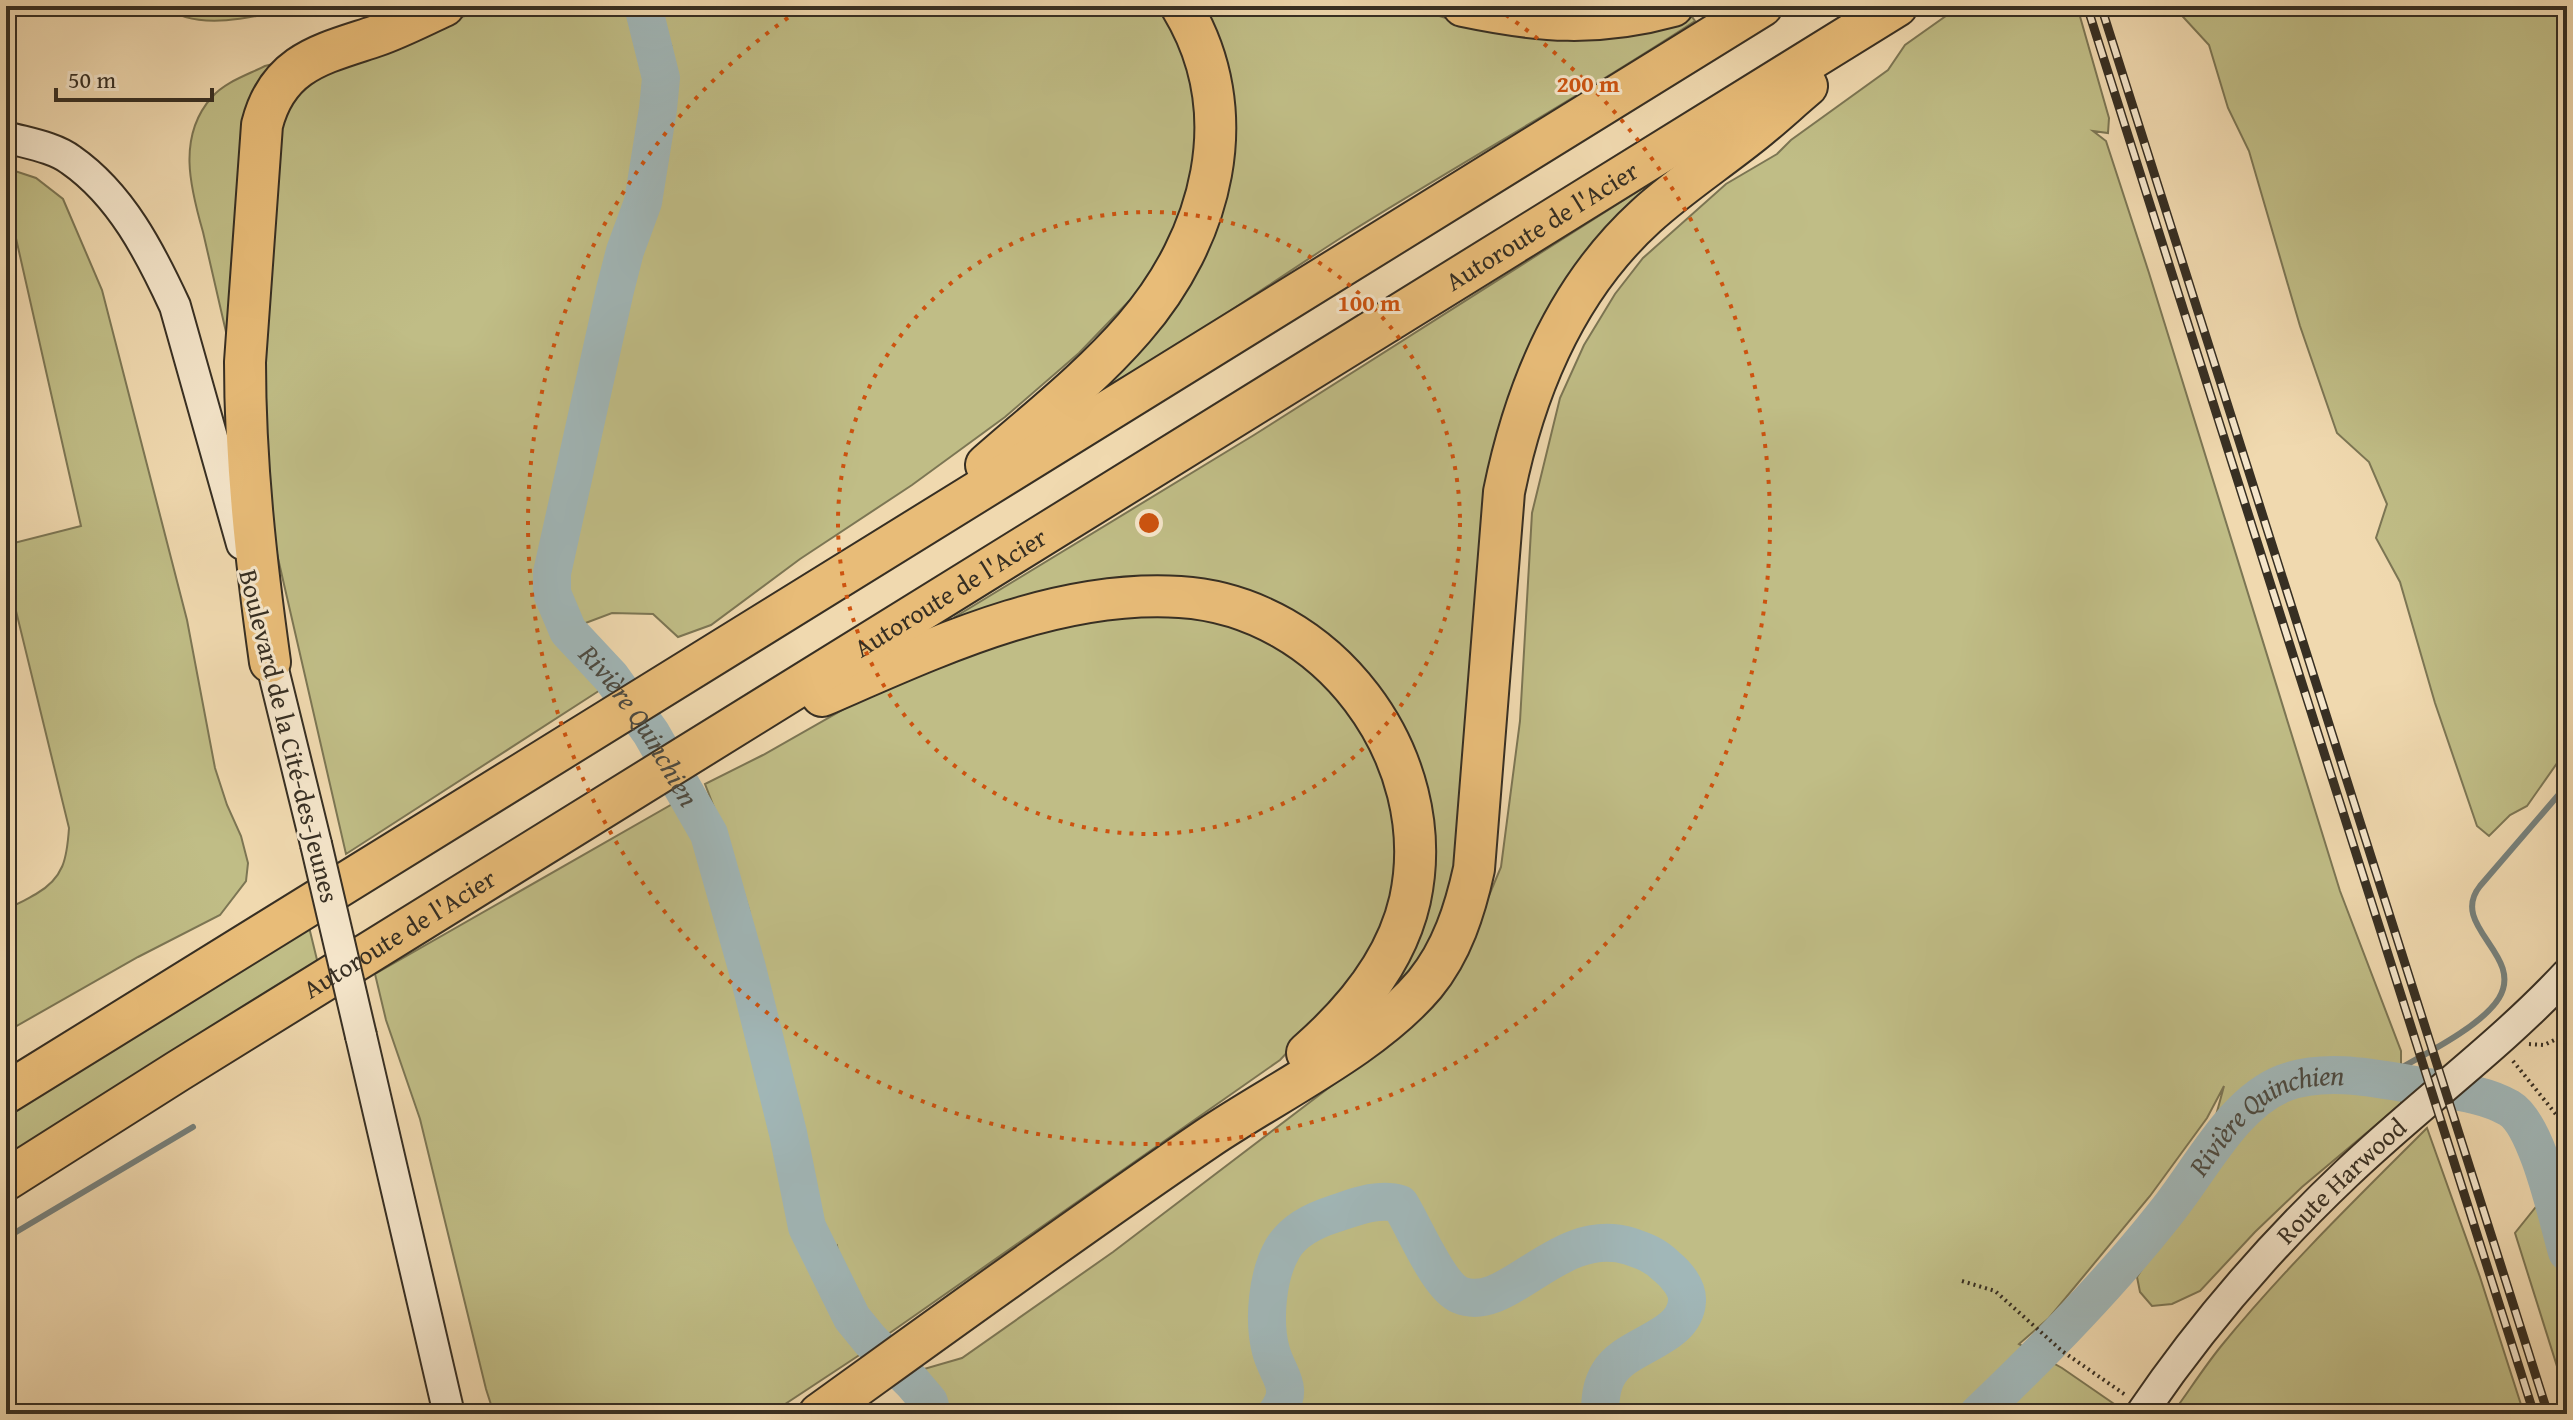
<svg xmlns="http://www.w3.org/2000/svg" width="2573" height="1420" font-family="'Gentium Book Plus',serif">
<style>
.green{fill:#c0bd86;stroke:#7c7654;stroke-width:2}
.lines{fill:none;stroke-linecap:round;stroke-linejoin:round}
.stream{stroke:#77817c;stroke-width:6}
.river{stroke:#a1b7b8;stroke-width:38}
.secondary-casing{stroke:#372f23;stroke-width:34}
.highway-casing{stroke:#372f23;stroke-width:44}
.path{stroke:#372f23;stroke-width:4;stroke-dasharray:2 4;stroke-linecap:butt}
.secondary{stroke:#f5e6cb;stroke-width:30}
.highway{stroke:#e8bc78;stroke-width:40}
.rail-casing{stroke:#372f23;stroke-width:9}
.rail{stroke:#f5e6cb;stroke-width:6;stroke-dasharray:18;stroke-linecap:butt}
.secondary-bridge-casing{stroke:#372f23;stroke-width:34;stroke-linecap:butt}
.secondary-bridge{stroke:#f5e6cb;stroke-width:30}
.ring{fill:none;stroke:#cd530f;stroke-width:4;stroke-dasharray:4 8}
.labels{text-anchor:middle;stroke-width:6;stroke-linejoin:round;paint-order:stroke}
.street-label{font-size:26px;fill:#372f23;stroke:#f5e6cb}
.water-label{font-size:28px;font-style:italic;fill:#4c4a41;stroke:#f5e6cb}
.centre{fill:#cd530f;stroke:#f5e6cb;stroke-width:4}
.ring-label{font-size:24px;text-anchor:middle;font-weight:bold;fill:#cd530f;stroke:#f5e6cb;stroke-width:6;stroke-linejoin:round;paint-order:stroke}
</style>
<rect width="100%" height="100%" fill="#f0d9af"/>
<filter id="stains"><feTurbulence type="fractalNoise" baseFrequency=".0025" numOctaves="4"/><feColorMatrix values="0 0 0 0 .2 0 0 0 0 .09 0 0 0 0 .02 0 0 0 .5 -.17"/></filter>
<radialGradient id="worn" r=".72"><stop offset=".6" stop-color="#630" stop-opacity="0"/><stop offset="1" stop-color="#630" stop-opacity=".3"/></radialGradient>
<path class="green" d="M165,6H301C264,15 196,34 165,6Z
M505,6H625L646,51L671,45L650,6H1165L1200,81L1194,185L1157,272L1079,353L1005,417L912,485L800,559L711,625L678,637L653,614L612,613L559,633L585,665L608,685L346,854L203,232C190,187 177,136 212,97C225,82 247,75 265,66Z
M1197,6H1407L1449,19L1690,14L1695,21C1581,96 1462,162 1347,234C1265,286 1185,345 1100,390L1194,265Z
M1960,6H2077L2109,118L2108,133L2093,131L2106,141L2149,273L2340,891L2401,1051V1104L2302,1187L2255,1232L2200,1291L2172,1304L2152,1306L2140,1292L2137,1277L2199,1178L2224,1086L2207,1118L2150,1196L2049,1318L2019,1344L2062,1368L2120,1408L2116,1414H902L904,1409L939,1399L917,1371L962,1358L1113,1252L1339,1080L1473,934L1501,867L1520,721L1532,513L1560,398L1584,345L1615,294L1643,258L1726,184L1777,154L1791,140L1888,70L1905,45Z
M2173,6H2567V749L2527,806L2510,815L2489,836L2477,826L2435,703L2400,582L2376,538L2387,504L2369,462L2337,433L2300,326L2249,151L2228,108L2209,45Z
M6,171H15L36,178L63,199L102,290L187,620L215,768L227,805L241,836L248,863L246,881L220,915L138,957L6,1032V908C18,905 25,900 36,894C64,878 67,858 69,828L6,570V545L81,526L6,194Z
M1668,172L1671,177L1534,345L1461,865L1439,937L1384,1006L1430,825L1283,609L956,621L955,617L1254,435Z
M1151,615L1196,617L1233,622L1302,658L1364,725L1402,832L1390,912L1367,958L1325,1012L1280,1060L884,1337L855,1309L843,1280L837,1246L818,1267L826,1285L867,1350L770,1414H494L486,1389L420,1119L386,1020L375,974L676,802C697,824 709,871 717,901L749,910L729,846L705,784L763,755L860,700L967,652L1064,624Z
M309,927L319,968L6,1160V1113Z
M2427,1128L2480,1277L2524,1414H2172C2189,1391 2204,1367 2222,1345C2285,1268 2357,1198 2427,1128Z
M2567,1168V1398L2515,1233Z"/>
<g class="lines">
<path class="stream" d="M2381,1079C2413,1060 2480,1029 2499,998C2525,955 2448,926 2480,886L2567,785
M6,1238L193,1127"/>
<g class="river">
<path id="s1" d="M643,6L661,78L658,109L643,202L625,251L615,290L552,573V593L568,631L611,677L651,733L709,834L747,968L788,1133L807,1227L852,1318L870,1340L912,1382L929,1402L932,1414"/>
<path d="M1276,1414C1296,1387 1278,1377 1271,1351C1263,1321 1267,1275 1283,1248C1294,1230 1315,1220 1334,1214C1355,1207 1379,1197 1400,1204C1414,1226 1438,1286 1460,1295C1508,1315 1557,1225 1629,1246C1644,1251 1655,1255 1666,1266C1676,1274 1688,1288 1687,1301C1685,1339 1626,1344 1609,1373C1601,1385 1600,1400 1600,1414"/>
<path id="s2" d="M1978,1414C2043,1352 2108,1286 2164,1215C2199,1173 2232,1103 2284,1083C2327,1067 2378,1079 2422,1086C2451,1091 2483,1093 2509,1108C2538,1125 2557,1218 2567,1252"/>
</g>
<g class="secondary-casing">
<g id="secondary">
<path d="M6,137C26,143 54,147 71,160C121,195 150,252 175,306L242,544"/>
<path d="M266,641L316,844"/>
<path d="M361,1036L449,1414"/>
<path id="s3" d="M2141,1414C2200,1327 2270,1246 2346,1174C2418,1105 2499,1047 2567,974"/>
</g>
</g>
<g class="highway-casing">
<g id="highway">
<path d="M1463,6C1539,22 1597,27 1673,6"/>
<path d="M986,465C1036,421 1090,379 1134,328C1212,238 1246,113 1181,6"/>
<path d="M270,662C256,562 245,463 245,362L262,125C278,62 322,54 376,36C399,28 422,16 444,6"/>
<path d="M822,696C933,648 1055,589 1180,597C1327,606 1441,756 1410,900C1396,962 1354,1012 1307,1053"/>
<path d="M6,1093L1762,6"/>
<path id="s4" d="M6,1180L178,1071L1897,6"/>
<path d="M819,1414C948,1321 1077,1227 1208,1138C1276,1092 1373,1046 1425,984C1452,951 1465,910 1474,869L1504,492C1525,388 1567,288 1646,216C1679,186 1717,161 1752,133C1771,118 1788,102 1807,86"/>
</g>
</g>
<path class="path" d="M2529,1044L2544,1045L2567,1034
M2513,1061L2567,1128
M1962,1281L1995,1291L2062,1351L2127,1396"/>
<use href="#secondary" class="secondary"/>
<use href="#highway" class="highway"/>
<g class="rail-casing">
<path id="rail" d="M2087,6L2534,1414
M2101,6L2548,1414"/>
</g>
<use href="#rail" class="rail"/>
<g class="secondary-bridge-casing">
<path id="secondary-bridge" d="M316,844L361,1036"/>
</g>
<use href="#secondary-bridge" class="secondary-bridge"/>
</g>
<g class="ring">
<circle cx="1149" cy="523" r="311"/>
<path d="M1496 8A621 621 0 1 1 802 8"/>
</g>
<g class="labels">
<g class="street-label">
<text dy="9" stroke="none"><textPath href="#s4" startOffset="1808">Autoroute de l'Acier</textPath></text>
<text dy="9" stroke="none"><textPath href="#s4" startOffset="1112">Autoroute de l'Acier</textPath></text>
<text transform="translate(289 736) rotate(76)" y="9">Boulevard de la Cité-des-Jeunes</text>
<text dy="9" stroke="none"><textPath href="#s4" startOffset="464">Autoroute de l'Acier</textPath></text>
<text dy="9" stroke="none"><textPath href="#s3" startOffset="308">Route Harwood</textPath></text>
</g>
<g class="water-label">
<text dy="10" stroke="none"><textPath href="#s1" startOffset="762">Rivière Quinchien</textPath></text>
<text dy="10" stroke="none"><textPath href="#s2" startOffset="420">Rivière Quinchien</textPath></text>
</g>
</g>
<circle cx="1149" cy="523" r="12" class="centre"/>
<g class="ring-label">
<text x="1588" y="92">200 m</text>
<text x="1369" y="311">100 m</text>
</g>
<rect width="2573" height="1420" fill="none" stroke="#f0d9af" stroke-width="32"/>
<rect x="8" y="8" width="2557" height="1404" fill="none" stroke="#372f23" stroke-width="4"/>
<rect x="16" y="16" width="2541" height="1388" fill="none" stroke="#372f23" stroke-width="2"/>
<path d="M56 88v12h156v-12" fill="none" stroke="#372f23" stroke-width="4"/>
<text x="68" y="88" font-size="24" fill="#372f23" stroke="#f5e6cb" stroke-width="6" paint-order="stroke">50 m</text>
<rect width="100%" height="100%" filter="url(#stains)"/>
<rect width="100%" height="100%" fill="url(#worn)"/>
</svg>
